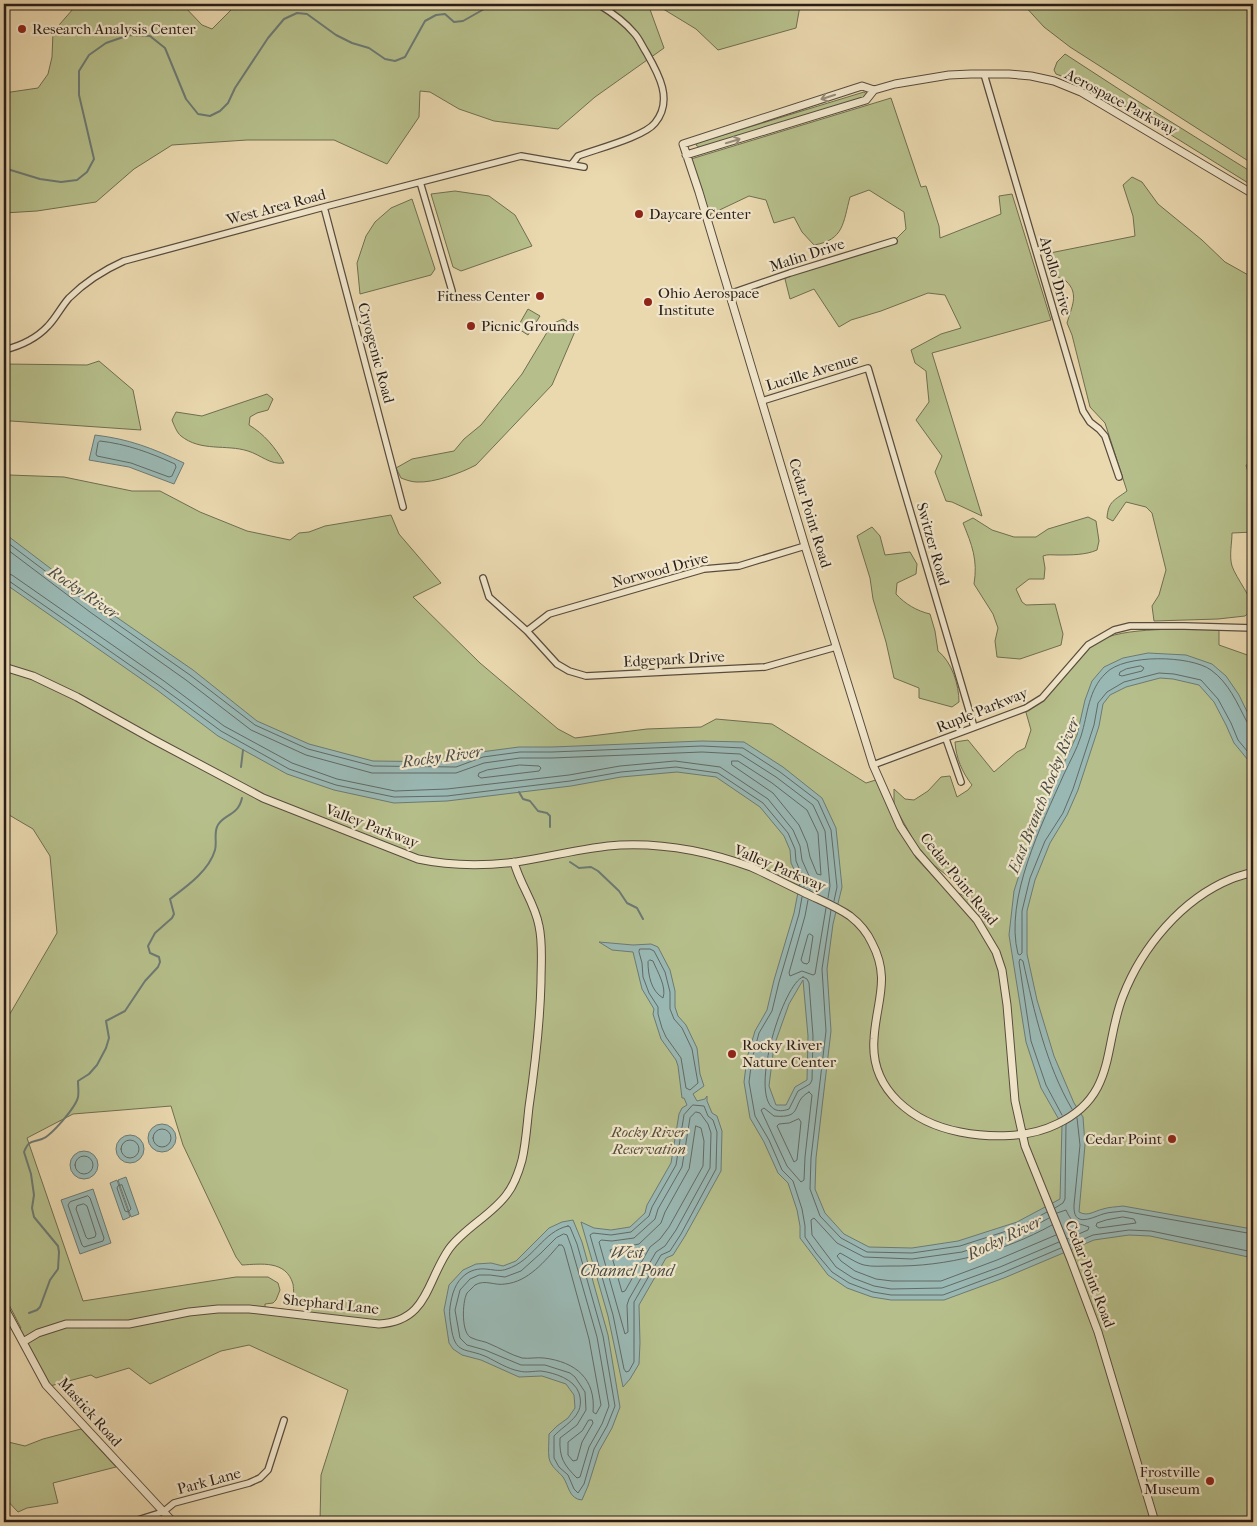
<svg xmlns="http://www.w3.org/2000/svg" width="1257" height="1526" font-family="'IM FELL French Canon',serif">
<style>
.green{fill:#b6bf8b;stroke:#6f6e52;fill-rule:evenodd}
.water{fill:#9ab8b3;stroke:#6c7a75;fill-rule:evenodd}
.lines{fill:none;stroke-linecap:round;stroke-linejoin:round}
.shore{stroke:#616a66;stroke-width:1}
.stream{stroke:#6c7a75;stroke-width:2}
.minor-casing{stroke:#584c3e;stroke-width:8}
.tertiary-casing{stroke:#584c3e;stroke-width:9}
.minor{stroke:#f1e6cb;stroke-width:5.5}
.tertiary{stroke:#f1e6cb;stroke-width:7}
.oneway{stroke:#978c7a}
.poi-dot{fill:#8f2418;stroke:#f1e6cb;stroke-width:2}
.labels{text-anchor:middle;stroke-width:4.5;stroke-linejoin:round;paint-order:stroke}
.poi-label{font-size:15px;fill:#281d18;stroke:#f1e6cb;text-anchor:start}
.street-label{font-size:15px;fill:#281d18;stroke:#f1e6cb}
.park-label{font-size:15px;font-style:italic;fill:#534e3a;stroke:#f1e6cb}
.water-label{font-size:16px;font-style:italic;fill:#4a4c46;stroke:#f1e6cb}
</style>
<rect width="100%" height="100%" fill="#ead8af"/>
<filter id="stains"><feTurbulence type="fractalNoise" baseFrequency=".004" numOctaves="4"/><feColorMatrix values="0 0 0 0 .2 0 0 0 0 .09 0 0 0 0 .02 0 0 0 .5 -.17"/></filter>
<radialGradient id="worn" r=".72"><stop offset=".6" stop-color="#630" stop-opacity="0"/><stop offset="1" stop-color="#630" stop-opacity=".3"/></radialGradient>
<path class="green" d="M74,4H182L202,25L212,29L237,4H648L664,48L595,97L558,129L494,121L459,109L430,92L420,91L419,117L387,164L334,140H247L172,145L134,169L96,202L37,211L4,213V93L38,88L48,74L52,57L53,32L73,9L68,6Z
M655,4H799L800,6L796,28L718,50L696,29Z
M1023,4H1253V164L1070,47L1044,27Z
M1065,54L1128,95L1253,173V186L1131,110L1091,87L1056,74L1054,70L1057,62Z
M864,92L867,94L866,97L700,148L696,145L697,143Z
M891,98L921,187L926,186L939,226L940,238L1001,214L999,196L1012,194L1051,320L932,353L982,516L952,502L946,501L935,472L942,456L916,420L929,402L926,371L915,363L911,350L941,334L961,328L945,295L928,293L881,311L851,320L839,327L814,289L790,299L784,275L894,241L906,229L904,212L869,190L850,197C843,223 844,240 814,245L802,232L794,217L774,223L766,200L749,196L709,215L691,159Z
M1132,177L1142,182L1158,204L1202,240L1225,262L1250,276H1253V463L1246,465L1253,491V532L1232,533C1232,543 1229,556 1232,566C1236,578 1253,599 1253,609L1245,616L1218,619L1154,621L1152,606L1159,595L1166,570L1152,513L1146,507L1126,502L1113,521L1107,518C1108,501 1115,500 1127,491L1105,423L1090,407L1072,335L1067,323C1071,308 1080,294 1066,281C1063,278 1056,277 1052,274L1045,254L1135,236L1133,216L1123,185Z
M455,191L489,196L515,215L532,246L461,271L453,267L431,194Z
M412,199L435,269L431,275L360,294L357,263L366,236L375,222L391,208Z
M528,309L540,316L528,335L517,328Z
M563,319L572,324L576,329L552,385L476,465C461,473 434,483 417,482C412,482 406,480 401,478L396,468L412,459L454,451L464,439L481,425L522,374L552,324Z
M99,361L133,390L141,430L11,421L4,423V364L87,365Z
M267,394L273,399L268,410L257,413L250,417L249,425C264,434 275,447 284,463C270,465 261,455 248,451C226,444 201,452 181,436C177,433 174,425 172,420L176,412L202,416Z
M9,475L64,477L132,491H160L200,512L247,531L290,540L299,533L309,532L325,526L391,515L399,534L441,583L413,597L480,663L558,729L575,738L647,729L701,727L716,719L772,724L866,783L879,779L916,858L942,886L974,900L969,893L930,862L915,843L894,805V789L905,799L914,800L928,791L941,777L950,776L957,797L968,790L972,785C962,772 956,758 955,742L968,740L994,772L1017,752L1025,748L1031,730L1025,709L1034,704C1052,686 1077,655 1097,642C1121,626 1188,630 1219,628V645L1253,657V1522H320L321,1475L348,1390L249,1345L221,1351L150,1384L129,1368L96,1378L91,1375L50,1386L18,1330L21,1328L4,1295V1024L57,933L50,856L33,829L4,812V476ZM171,1106L183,1145L236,1257L242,1265C261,1264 286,1260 293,1284C294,1290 293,1297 296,1303L306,1309L305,1312L265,1307V1304L273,1303L276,1300L280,1290L278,1283L268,1277H236L83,1301L27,1138L73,1114Z
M1088,517L1096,521L1099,541L1097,550C1086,555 1071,555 1058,555C1052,555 1048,554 1043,556L1045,568L1044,579H1029L1016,589L1022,602L1026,605L1055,604L1063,634L1061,645L1020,659L997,657L995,641L998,628L993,614L974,584C978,560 972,545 963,523L973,518L992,530L1014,537H1036L1048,529Z
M872,527L880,536L885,555L910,552L917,564L916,574L897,583L896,594C905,604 917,611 930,614L935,631L938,651C952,662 959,685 959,702L952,707L919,698V688L894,678L886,642L873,599L870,578L857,536Z
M81,1429L116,1467L53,1483L58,1503L27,1508L18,1512L4,1497V1441L25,1446L43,1439Z"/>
<path class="water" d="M95,435C129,439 152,448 184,463L174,484L129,467L89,460Z
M4,533L96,603L193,670L257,721L309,744L373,761L456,762L481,752L519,747H552L702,741L744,742L783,767L822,798L836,828L842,887L833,924L827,969L831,1031L816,1158L815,1189L825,1213L844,1234L869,1247L912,1248L958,1241L1017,1222L1060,1199L1062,1125L1041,1088L1026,1042L1009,935L1014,891L1027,850L1043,808L1077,735L1085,700L1092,681L1104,667L1123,658L1148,653L1186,655L1212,664L1226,676L1239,695L1253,724V766L1234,743L1226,725L1214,702L1199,685L1173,679L1160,678L1126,687L1110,695L1103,704L1099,726L1078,790L1067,815L1050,843L1035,880L1027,911V954L1037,1000L1054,1056L1074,1103L1083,1117L1085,1145L1079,1212C1088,1217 1094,1211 1103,1209C1109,1207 1116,1207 1123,1206L1252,1229L1253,1230V1258L1150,1236L1129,1235L1094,1240L1004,1278L944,1300H891L872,1297L847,1288L828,1275L800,1238V1226L797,1210L788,1183L778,1173L764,1142L750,1118L744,1082L747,1058L755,1031L767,1010L774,980L794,913L800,882L791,863L790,850L784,836L760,807L716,777L677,772L621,777L571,786L447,801L394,803L334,790L287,774L218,736L157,690L4,583ZM803,980L808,1036L807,1080L795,1087L786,1105H776L769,1086L774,1046L789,1004Z
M599,942L633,945L651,944L658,947L670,970L675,991V1007L678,1016L686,1025L697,1048L700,1074L704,1086L693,1094L697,1101L705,1099L707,1096V1101L712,1113L717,1116L722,1131L721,1171L685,1236L673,1255L666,1258L639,1305L640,1343L639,1364L630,1379L623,1387L608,1316L581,1222L594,1228L611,1230L630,1227L645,1213L647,1205L671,1163L679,1114L682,1108L687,1105L684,1098H682L678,1066L676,1060L661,1039L653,1014L654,1009L642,989L633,952L612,950Z
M148 1138a14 14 0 1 1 28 0a14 14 0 1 1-28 0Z
M116 1149a14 14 0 1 1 28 0a14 14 0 1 1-28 0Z
M70 1165a14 14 0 1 1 28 0a14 14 0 1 1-28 0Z
M126,1177L139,1214L131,1217L118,1180Z
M117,1180L130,1217L123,1220L110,1183Z
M93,1189L111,1243L80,1254L61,1200Z
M573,1220L582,1242L608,1335L620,1407L612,1428L599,1451L588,1486L582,1500C569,1499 569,1486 563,1477C558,1471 551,1467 549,1458C548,1451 549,1442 549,1434L557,1426L568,1418L575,1408L574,1395L566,1384L542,1376L519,1377L481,1360L462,1355L453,1349L449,1343L444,1310L449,1285L463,1270L476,1264L491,1263L503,1266L516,1261L549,1228L562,1222Z"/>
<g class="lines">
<path class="shore" d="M100,441C127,444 151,453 175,464L176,467L172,476L169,477L131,463L97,456L96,454L98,443Z
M4,540L93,607L190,675L255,725L308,749L373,766L456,767L483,757L520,752H552L702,746L743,748L780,772L818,801L831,830L837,887L834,901
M4,547L90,612L186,680L251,730L306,755L372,773H456L484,763L520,758H552L702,752L740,754L776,777L813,805L825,831L830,886L828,898
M4,573L12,575L164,681L224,726L292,763L337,779L395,791L447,789L569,775L620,766L675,761L720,767L768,799L793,830L800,846L802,860L810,878V890
M4,580L9,581L160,686L221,731L289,769L336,785L394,797L447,796L570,781L621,772L676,767L718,773L763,803L788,833L795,849L796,861L804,880V887
M1141,666L1144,668L1142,671L1122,676L1119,675L1120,672L1126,669Z
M1253,725L1247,722C1237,703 1229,683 1211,670C1190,655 1124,654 1106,673C1088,690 1088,714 1081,736C1077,749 1070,761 1064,774C1042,824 1004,899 1018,954L1020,955L1022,953V911L1030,878L1045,841L1063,813L1073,789L1094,725L1098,703L1107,692L1124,682L1159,673L1174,674L1201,680L1218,699L1231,723L1238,740L1253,758
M732,761H738L772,783L807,810L818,833L821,875L817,874L810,857L807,843L799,825L773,793L732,765Z
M520,765L539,766L541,768L539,771L481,778L478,776L479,773L487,770Z
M802,897L799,914L779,982L772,1011L759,1033L752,1059L749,1082L755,1116L769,1140L782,1170L793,1181L802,1209L805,1226V1237L816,1253L832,1272L849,1283L873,1292L891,1295H943L1002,1273L1061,1248
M808,900L805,916L789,973L790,976L802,971L813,975L815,974L826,908
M831,910L822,969L826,1031L811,1158L810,1189L820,1216L841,1238L867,1252L912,1253L960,1246L1019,1227L1047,1212
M810,934L813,936L809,962L807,964L803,963L801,960L808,935Z
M640,949H650L654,951L665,972L670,992V1009L674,1019L682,1028L692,1049L698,1083L690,1090L686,1088L681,1058L666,1037L662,1028L658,1014V1007L649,993L643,977L642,963L639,952Z
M650,960L653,961C657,971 667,987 663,998C651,991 648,975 648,962Z
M803,977L807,979L809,983L813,1036L812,1080L810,1084L798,1091L789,1109C738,1128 781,983 803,977Z
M809,1092L812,1095L805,1157L804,1180L801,1182L787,1166L761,1110L764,1108L774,1116C805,1119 790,1102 809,1092Z
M693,1105L704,1106L708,1116L713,1120L717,1132L716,1169L681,1234L670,1251L661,1255L634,1302V1362L629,1371L626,1372L624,1369L613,1315L590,1235L593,1233L611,1235L631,1232L649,1216L652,1207L676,1165L684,1115Z
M696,1112L700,1113L708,1124L711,1133L710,1168L676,1230L665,1246L656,1252L629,1299L627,1305L628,1332L625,1334L599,1242L601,1240L612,1241L634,1238L655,1219L658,1209L682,1167L690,1118Z
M1062,1115L1046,1085L1031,1041L1019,962L1020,959L1023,961C1034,1011 1046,1065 1072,1109
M1077,1118L1080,1145L1074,1205C1073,1227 1089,1219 1103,1214C1109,1212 1117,1212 1123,1211L1253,1234
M799,1119L801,1122L797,1160L794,1162L777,1126L779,1124L789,1123Z
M696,1126L701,1128L704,1141L703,1166L669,1227L660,1239L650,1247L625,1291L622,1292L610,1250L639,1244L661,1223L665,1212L689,1169Z
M153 1138a9 9 0 1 1 18 0a9 9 0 1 1-18 0Z
M121 1149a9 9 0 1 1 18 0a9 9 0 1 1-18 0Z
M75 1165a9 9 0 1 1 18 0a9 9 0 1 1-18 0Z
M122,1185L131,1209L128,1212L125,1211L117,1188L118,1186Z
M88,1196L90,1198L104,1238L103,1241L84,1247L82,1245L68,1205L70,1202Z
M84,1204L87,1206L96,1234L95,1237L88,1239L86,1237L76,1209L77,1206Z
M1055,1208L1063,1203L1065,1199L1066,1124
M1057,1213L1066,1210C1073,1225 1075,1222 1089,1227L1088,1230L1067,1239
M1123,1217L1134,1219L1136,1223L1099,1228L1096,1226L1097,1223L1106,1220Z
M1049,1218L1021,1233L962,1252L912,1259L864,1257L837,1243L814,1218L811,1220L812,1235L836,1267L853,1278L874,1286L891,1289L942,1288L1000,1267L1059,1242
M1052,1225C1003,1252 947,1267 891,1266C882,1266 872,1267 864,1265C856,1263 848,1257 840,1253L837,1256L841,1261L855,1271L876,1279L892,1281H941L997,1260L1056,1235
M568,1226L570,1227L577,1244L603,1336L615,1406L607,1426L594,1449L584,1484L578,1493L574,1489L568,1475L559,1467L554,1458V1436C566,1423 586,1416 579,1393C574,1379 555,1373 541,1371C534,1371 526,1373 519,1371C508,1369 497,1362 487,1357C465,1347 455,1356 451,1326C450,1320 449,1313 450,1307C452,1294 455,1282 466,1274C482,1263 495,1274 507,1269C533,1261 543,1231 568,1226Z
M564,1234L567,1235L571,1246L597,1337L609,1406L602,1424L589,1447L580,1477L577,1478C564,1465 559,1458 560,1438L577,1425L586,1410L585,1392L575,1377L570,1373L545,1365H521L485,1350L467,1345L460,1338L455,1310L460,1290L470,1279L479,1275H490L505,1277L521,1271L541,1253L556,1238Z
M559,1245H562L564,1248L589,1339L601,1405L596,1414L593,1412C596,1379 576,1362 544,1358C537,1357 529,1359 522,1358C511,1355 500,1348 490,1344C485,1341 478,1341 472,1338C461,1335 462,1302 467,1293C469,1291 473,1287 475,1285C485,1279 495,1286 505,1284C528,1282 545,1261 559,1245Z
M1070,1245L1093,1235L1129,1230L1151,1231L1253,1252
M589,1420H592L593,1423L582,1442L577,1460L573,1461L568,1455V1442L582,1431Z"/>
<path class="stream" d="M4,168L40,179L61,182L77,180L87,172L94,159L79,95V71L89,55L106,43L129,35L150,36L165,48L186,99L198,114L210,116L220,111L228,103L235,88L268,38L284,19L297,13L307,14L336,35L352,43L369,48L385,59L395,61L405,57L425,21L436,15L445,14L454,22L463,21L493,4
M241,767L243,750
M519,792L523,799L530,801L538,811L547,813L550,816V827
M570,862L579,868L591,867L598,871L619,891L627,903L637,908L643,919
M29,1313L37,1310L40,1307L50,1280L58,1269L59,1252L58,1246L34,1217L32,1208L34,1195L31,1174L24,1152C29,1139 32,1143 42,1139C51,1136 76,1107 78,1097C79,1092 78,1087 78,1081L89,1074L97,1065L106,1048L109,1038L106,1021L125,1011L145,981L158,967L160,962L159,957L150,953L148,946L155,933L172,918L174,914L170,899C186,887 209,871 215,850C217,843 214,834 217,827C222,814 238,817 242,798"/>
<g class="minor-casing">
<path id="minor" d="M984,74L1083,411L1090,422L1099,429L1105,436L1119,477
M572,164L578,156C596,149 644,137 655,123C674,100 658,73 646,52C642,46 639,38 634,33C624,21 611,12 598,4
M420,182L452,291
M324,207L403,507
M729,294L790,273L894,241
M4,350C20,346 36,339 48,326C56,318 61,307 69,298C85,282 104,270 124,261L324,207L521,156L584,167
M762,401L868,368L974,727
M483,578L489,597L527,631L557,664L569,671L586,676L765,667L836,647
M527,631L549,614L704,569L739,566L805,546
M946,739L961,782
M873,765L1026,708L1042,698L1088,645L1114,630L1130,626H1184L1253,628
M131,1522L163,1512L174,1503L249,1483L260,1478L268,1470L284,1420"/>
</g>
<g class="tertiary-casing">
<path id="tertiary" d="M874,90L862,86L683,144L699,192L805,546L873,765L900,826L917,852L977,920L996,952L1002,970L1007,1005L1015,1101L1025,1146L1071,1260L1098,1332L1155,1522
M686,155L866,100L874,90L895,84L949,75L971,74H1009L1031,76L1054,81L1081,92L1253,194
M4,667L33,676L77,697L154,740L263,798L418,859C451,866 483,866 516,862C551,857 585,847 620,845C663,843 710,852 751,867C769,875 786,884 803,892C819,900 836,906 850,916C859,923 867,932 872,943C891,979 876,1002 874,1039C870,1091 914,1123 960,1132C991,1138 1029,1138 1057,1124C1117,1096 1103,1046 1123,996C1142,947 1182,899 1231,879C1238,876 1246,874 1253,872
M4,1307L46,1385L173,1522
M23,1342L38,1333L66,1324H129L189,1312L218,1309H249L379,1324C428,1321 426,1282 449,1249C464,1228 492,1215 507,1194C514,1185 519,1171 522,1160C526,1143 527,1124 529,1107C535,1066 540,1024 541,982C541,963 543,944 539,926C535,903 520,885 514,862"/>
</g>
<use href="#minor" class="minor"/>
<use href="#tertiary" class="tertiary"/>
</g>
<defs><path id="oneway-shaft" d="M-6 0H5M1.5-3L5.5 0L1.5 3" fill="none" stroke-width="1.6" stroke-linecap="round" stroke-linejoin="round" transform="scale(1.25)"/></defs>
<g class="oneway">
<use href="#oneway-shaft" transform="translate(828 97) rotate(162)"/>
<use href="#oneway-shaft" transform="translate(733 141) rotate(-17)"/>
</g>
<g class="poi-dot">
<circle cx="22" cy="29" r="5"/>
<circle cx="639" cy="214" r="5"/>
<circle cx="540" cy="296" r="5"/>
<circle cx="648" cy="302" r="5"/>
<circle cx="471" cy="326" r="5"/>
<circle cx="732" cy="1054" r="5"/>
<circle cx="1172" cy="1139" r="5"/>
<circle cx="1210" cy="1481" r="5"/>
</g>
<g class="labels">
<g class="poi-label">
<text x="32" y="34">Research Analysis Center</text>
<text x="649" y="219">Daycare Center</text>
<text x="658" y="298">Ohio Aerospace<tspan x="658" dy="17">Institute</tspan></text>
<text x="530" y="301" text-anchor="end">Fitness Center</text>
<text x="481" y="331">Picnic Grounds</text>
<text x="742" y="1050">Rocky River<tspan x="742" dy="17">Nature Center</tspan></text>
<text x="1162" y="1144" text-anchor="end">Cedar Point</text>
<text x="1200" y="1477" text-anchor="end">Frostville<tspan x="1200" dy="17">Museum</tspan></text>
</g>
<g class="street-label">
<text transform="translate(1121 102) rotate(28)" y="5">Aerospace Parkway</text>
<text transform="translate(276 207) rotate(-15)" y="5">West Area Road</text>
<text transform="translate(807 255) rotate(-18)" y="5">Malin Drive</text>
<text transform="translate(1056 276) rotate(74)" y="5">Apollo Drive</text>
<text transform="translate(376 353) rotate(75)" y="5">Cryogenic Road</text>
<text transform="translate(812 372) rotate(-17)" y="5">Lucille Avenue</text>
<text transform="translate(810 513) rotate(73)" y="5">Cedar Point Road</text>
<text transform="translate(933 544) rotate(74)" y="5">Switzer Road</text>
<text transform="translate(660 570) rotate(-15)" y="5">Norwood Drive</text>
<text transform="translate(674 659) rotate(-3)" y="5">Edgepark Drive</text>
<text transform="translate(982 710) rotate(-22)" y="5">Ruple Parkway</text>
<text transform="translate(372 826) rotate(21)" y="5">Valley Parkway</text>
<text transform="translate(780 868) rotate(23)" y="5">Valley Parkway</text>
<text transform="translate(959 879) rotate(51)" y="5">Cedar Point Road</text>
<text transform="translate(1090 1274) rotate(69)" y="5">Cedar Point Road</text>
<text transform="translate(331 1304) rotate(6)" y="5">Shephard Lane</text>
<text transform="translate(90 1412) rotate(48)" y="5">Mastick Road</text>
<text transform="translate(209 1481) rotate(-15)" y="5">Park Lane</text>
</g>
<g class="park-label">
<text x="649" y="1137">Rocky River<tspan x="649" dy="17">Reservation</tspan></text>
</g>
<g class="water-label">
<text transform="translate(84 592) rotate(34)" y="6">Rocky River</text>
<text transform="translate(442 756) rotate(-8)" y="6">Rocky River</text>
<text transform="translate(1043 795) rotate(-68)" y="6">East Branch Rocky River</text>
<text transform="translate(1004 1237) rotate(-26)" y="6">Rocky River</text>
<text x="627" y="1258">West<tspan x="627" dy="18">Channel Pond</tspan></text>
</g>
</g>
<rect width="1257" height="1526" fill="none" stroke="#ead8af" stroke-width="20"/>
<rect x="5" y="5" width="1247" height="1516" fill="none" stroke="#281d18" stroke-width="2.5"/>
<rect x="10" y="10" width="1237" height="1506" fill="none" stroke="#281d18"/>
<rect width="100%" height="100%" filter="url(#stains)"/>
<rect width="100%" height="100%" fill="url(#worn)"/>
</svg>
